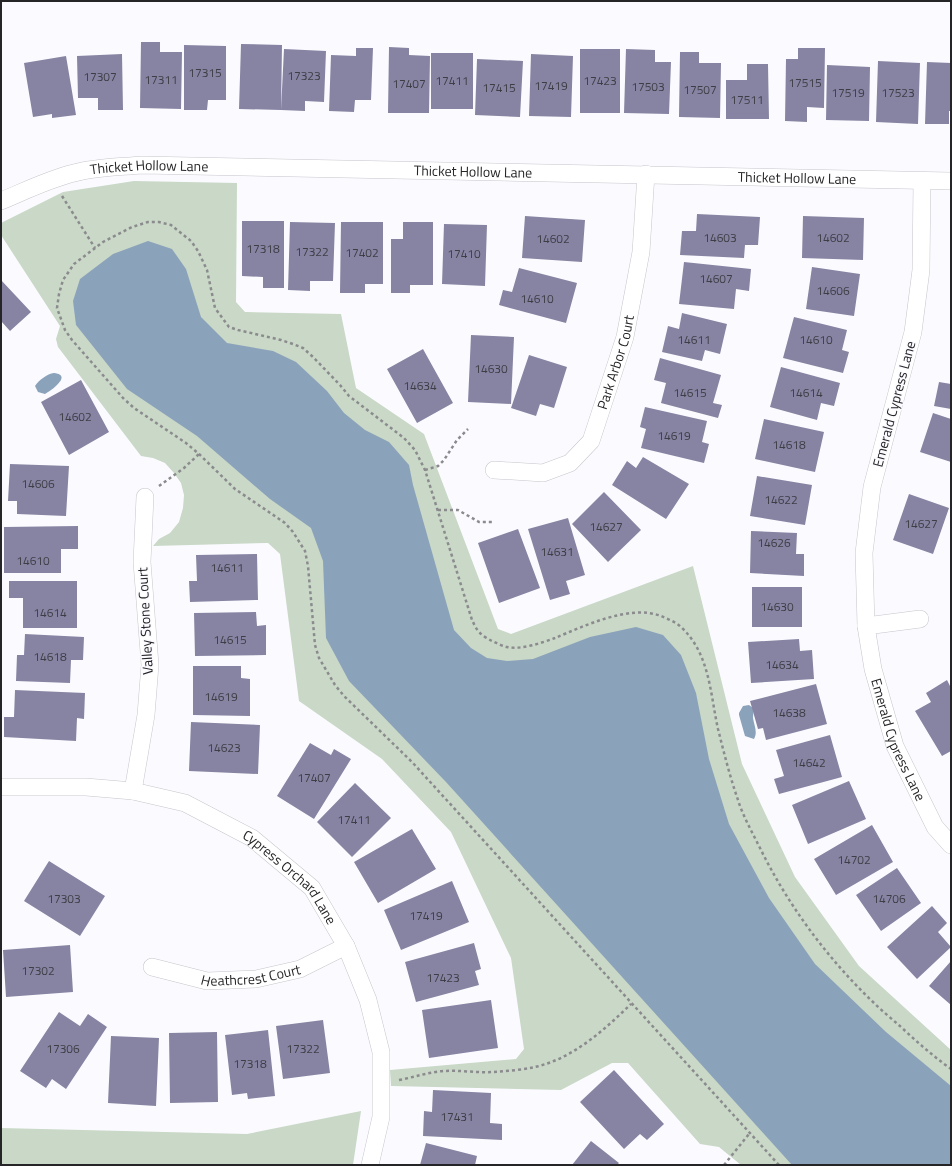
<svg xmlns="http://www.w3.org/2000/svg" width="952" height="1166" font-family="'Titillium Web',sans-serif">
<style>
.green{fill:#c9d8c7}
.water{fill:#8ba2bb}
.building{fill:#8684a2}
.lines{fill:none;stroke-linecap:round;stroke-linejoin:round}
.minor-casing{stroke:#c6c5cc;stroke-width:18}
.path{stroke:#8b8b8e;stroke-width:2.5;stroke-dasharray:3 3;stroke-linecap:butt}
.minor{stroke:#fff;stroke-width:17}
.labels{text-anchor:middle;stroke-width:3;stroke-linejoin:round;paint-order:stroke}
.number-label{font-size:12px;fill:#3d3d46}
.street-label{font-size:14px;fill:#252527;stroke:#fbfbff}
</style>
<rect width="100%" height="100%" fill="#fbfbff"/>
<path class="green" d="M134,181L237,183L236,302L245,312L341,314L356,388L424,434L498,629L511,634L693,566L742,764L795,877L859,966L951,1050V1165H741L719,1147L700,1144L628,1063H612L561,1090L391,1086L390,1070L516,1059L524,1049L511,958L451,832L382,759L299,701L280,554L268,543L153,546L159,539L170,533L179,522L183,508L184,495L181,483L174,473L165,463L153,458L141,456L58,347L56,339L60,326L1,235V223L63,192Z
M361,1111L353,1165H1V1128L247,1134Z"/>
<path class="water" d="M148,241L172,249L186,269L201,317L227,343L273,351L296,362L327,391L344,413L365,430L389,442L409,465L413,485L454,630L471,648L487,658L507,661L533,659L590,637L636,627L663,635L681,655L696,693L709,759L729,824L769,898L815,964L886,1032L951,1086V1165H792L446,782L349,681L326,638L323,561L311,528L270,499L197,436L127,389L76,325L73,301L80,279L113,254Z
M54,373C73,375 51,391 45,394L38,392L35,386C39,380 47,374 54,373Z
M749,705L753,708C754,712 753,714 753,718C754,725 758,732 754,739L745,736L739,715V713L743,706Z"/>
<path class="building" d="M141,42H160V52H182L181,109L140,108Z
M241,44L282,45L281,110L239,109Z
M184,45L226,46V100H208L207,110H184Z
M389,47L409,48V55L430,56L429,113H388Z
M356,48H373L371,100H355L354,112L329,111L331,55L356,56Z
M798,48H825L824,108L807,107V122L785,121L786,59H798Z
M284,49L326,51L324,102L305,101V111L281,110Z
M580,49H620V113H580Z
M626,49L655,50V62H671L669,114L624,113Z
M680,52H699V63H721L720,118L679,117Z
M431,53H473V109H431Z
M122,54L123,110H98V98H78L77,56Z
M531,54L573,56L571,117L529,116Z
M66,56L76,115L52,118V114L33,117L24,63Z
M477,59L523,61L520,117L475,115Z
M878,61L920,63L918,124L876,122Z
M927,62L951,63V111H949V124H925Z
M747,64H768L769,119H726V80H747Z
M827,65L870,67L869,121L826,120Z
M697,214L760,217L758,245H745L744,258L680,255L682,231H696Z
M525,216L585,220L582,262L522,258Z
M803,216L864,218L863,260L802,258Z
M242,221H284V288H263V277L242,276Z
M290,222L335,223L333,281H310V291L288,290Z
M341,222H383V284H365V293H340Z
M403,222H433V285H410V293H391V239H403Z
M444,224L487,225L485,286L442,284Z
M684,262L751,269L749,291L736,289L734,309L679,304Z
M812,267L860,274L854,316L806,309Z
M519,268L577,283L566,323L499,305L503,290L512,292Z
M1,280L31,312L10,331L1,321Z
M682,313L727,324L720,354L705,350L702,361L662,352L668,326L679,329Z
M794,317L847,330L842,350L849,352L843,373L783,358Z
M471,335L514,337L511,404L468,402Z
M423,349L453,403L417,423L387,369Z
M529,355L567,367L554,408L540,404L536,416L511,408Z
M660,358L721,375L713,403L722,405L718,418L661,403L666,383L654,380Z
M781,367L840,383L834,406L821,403L817,420L770,407Z
M81,380L109,432L69,455L41,402Z
M939,382L951,384V409L934,406Z
M645,407L707,421L702,442L709,444L704,463L641,448L646,429L640,427Z
M933,413L951,419V462L920,452Z
M764,419L824,432L815,472L755,459Z
M643,457L689,484L666,519L612,485L627,461L636,468Z
M10,464L69,466L66,516L17,514V501H8Z
M757,476L812,485L805,525L750,516Z
M604,492L641,530L608,562L572,524Z
M909,494L949,508L933,554L893,540Z
M568,518L585,575L566,581L570,594L550,600L528,529Z
M78,526V549H61V573H4V527Z
M518,529L540,588L499,603L478,543Z
M751,531L797,533L796,554H804V576L750,573Z
M257,554L258,600L190,602L189,581H197L196,555Z
M9,581H77V628H23V598H9Z
M752,587H802V627H752Z
M256,612L257,626L266,625V655L195,656L194,613Z
M25,634L84,637L83,660H71L70,683L16,681L17,655H24Z
M799,639L800,651L812,650L814,679L751,683L748,642Z
M193,666H241V678L250,679V716L193,715Z
M947,680L951,688V751L942,756L915,711L931,702L926,693Z
M816,684L827,724L766,740L763,728L758,729L750,701Z
M15,690L85,693L84,719L77,718L76,741L4,737V717H14Z
M191,722L260,725L258,774L189,771Z
M830,735L842,777L779,794L774,779L784,776L776,750Z
M310,743L331,755L334,749L351,759L314,819L277,796Z
M849,781L866,819L808,844L792,805Z
M355,783L391,818L352,857L317,822Z
M872,825L893,862L836,895L814,859Z
M412,829L436,869L378,903L354,862Z
M49,861L105,896L80,936L24,901Z
M897,868L921,903L881,931L856,895Z
M452,881L469,922L401,950L384,910Z
M932,906L947,923L938,932L951,947L917,979L887,947Z
M474,943L481,969L475,971L479,985L416,1002L405,962Z
M70,945L73,992L6,997L3,950Z
M951,961V1005L929,986Z
M491,1000L498,1048L429,1058L422,1010Z
M59,1012L80,1026L88,1014L107,1027L66,1089L52,1079L46,1088L20,1071Z
M323,1020L330,1073L283,1079L276,1026Z
M268,1030L275,1096L248,1099L247,1093L232,1095L225,1035Z
M217,1032L218,1102L170,1103L169,1033Z
M111,1036L159,1038L156,1106L108,1103Z
M614,1070L664,1124L647,1140L640,1134L624,1149L580,1102Z
M433,1090L491,1093L490,1123L502,1124V1140L423,1136L424,1111L432,1112Z
M591,1141L619,1163L617,1165H572Z
M426,1143L477,1156L475,1165H420Z"/>
<g class="lines">
<g class="minor-casing">
<g id="minor">
<path id="s1" d="M922,181L921,270L913,332L872,487L864,553L866,626L873,669L895,746L935,827L951,845"/>
<path id="s2" d="M1,201C25,191 49,179 74,173C95,167 119,167 142,165L951,181"/>
<path id="s3" d="M494,470L543,473L570,463L591,441L625,337L641,252L646,174"/>
<path d="M866,626L920,619"/>
<path id="s4" d="M1,787H86L133,791L185,803L252,838L312,888L346,946L368,1000L381,1052V1117L370,1165"/>
<path d="M133,791L146,715L150,665L142,562L145,497"/>
<path id="s5" d="M152,967L207,981L256,979L300,969L346,946"/>
</g>
</g>
<path class="path" d="M62,196L95,248
M425,470L438,466L444,460L457,440L468,429
M159,486L184,468L199,454
M438,510H458L479,522H494
M399,1080C415,1077 429,1072 444,1071C460,1070 477,1073 493,1072C507,1071 522,1070 535,1067C574,1058 604,1030 631,1004
M724,1165L749,1134
M779,1165L412,762L344,696L335,685L319,658L315,645L308,566L305,551L293,532L285,523L235,489L199,454L186,443L134,408L123,398L72,340L65,330L57,308L59,294L63,280L74,264L103,242L132,227L148,222H159L171,225L191,241L198,251L207,270L215,308L229,327L238,330L281,340L293,344L303,348L313,357L340,385L349,396L404,438L415,450L425,470L472,620C474,624 476,629 480,633C483,636 488,639 492,641C497,643 502,646 507,647C521,650 541,643 555,638C584,626 630,604 661,616C668,619 676,622 681,627C710,654 710,693 718,729C724,753 730,777 738,800C743,816 752,832 760,848C788,905 827,958 873,1002C882,1011 892,1019 901,1027C917,1042 933,1056 951,1069"/>
<use href="#minor" class="minor"/>
</g>
<g class="labels">
<g class="number-label">
<text x="205" y="77">17315</text>
<text x="304" y="80">17323</text>
<text x="100" y="81">17307</text>
<text x="161" y="84">17311</text>
<text x="452" y="85">17411</text>
<text x="600" y="85">17423</text>
<text x="805" y="87">17515</text>
<text x="409" y="88">17407</text>
<text x="551" y="90">17419</text>
<text x="648" y="91">17503</text>
<text x="499" y="92">17415</text>
<text x="700" y="94">17507</text>
<text x="848" y="97">17519</text>
<text x="898" y="97">17523</text>
<text x="747" y="104">17511</text>
<text x="720" y="242">14603</text>
<text x="833" y="242">14602</text>
<text x="553" y="243">14602</text>
<text x="263" y="253">17318</text>
<text x="312" y="256">17322</text>
<text x="362" y="257">17402</text>
<text x="464" y="258">17410</text>
<text x="716" y="283">14607</text>
<text x="833" y="295">14606</text>
<text x="537" y="303">14610</text>
<text x="694" y="344">14611</text>
<text x="816" y="344">14610</text>
<text x="491" y="373">14630</text>
<text x="420" y="390">14634</text>
<text x="690" y="397">14615</text>
<text x="806" y="397">14614</text>
<text x="75" y="421">14602</text>
<text x="674" y="440">14619</text>
<text x="789" y="449">14618</text>
<text x="38" y="488">14606</text>
<text x="781" y="504">14622</text>
<text x="921" y="528">14627</text>
<text x="606" y="531">14627</text>
<text x="774" y="547">14626</text>
<text x="557" y="556">14631</text>
<text x="33" y="565">14610</text>
<text x="227" y="572">14611</text>
<text x="777" y="611">14630</text>
<text x="50" y="617">14614</text>
<text x="230" y="644">14615</text>
<text x="50" y="661">14618</text>
<text x="782" y="669">14634</text>
<text x="221" y="701">14619</text>
<text x="789" y="717">14638</text>
<text x="224" y="752">14623</text>
<text x="809" y="767">14642</text>
<text x="314" y="782">17407</text>
<text x="354" y="824">17411</text>
<text x="854" y="864">14702</text>
<text x="64" y="903">17303</text>
<text x="889" y="903">14706</text>
<text x="426" y="920">17419</text>
<text x="38" y="975">17302</text>
<text x="443" y="982">17423</text>
<text x="63" y="1053">17306</text>
<text x="303" y="1053">17322</text>
<text x="250" y="1068">17318</text>
<text x="457" y="1121">17431</text>
</g>
<g class="street-label">
<text dy="5" stroke="none"><textPath href="#s2" startOffset="154">Thicket Hollow Lane</textPath></text>
<text dy="5" stroke="none"><textPath href="#s2" startOffset="478">Thicket Hollow Lane</textPath></text>
<text dy="5" stroke="none"><textPath href="#s2" startOffset="802">Thicket Hollow Lane</textPath></text>
<text dy="5" stroke="none"><textPath href="#s3" startOffset="191">Park Arbor Court</textPath></text>
<text transform="translate(894 404) rotate(-75)" y="5">Emerald Cypress Lane</text>
<text transform="translate(145 621) rotate(-93)" y="5">Valley Stone Court</text>
<text dy="5" stroke="none"><textPath href="#s1" startOffset="570">Emerald Cypress Lane</textPath></text>
<text dy="5" stroke="none"><textPath href="#s4" startOffset="316">Cypress Orchard Lane</textPath></text>
<text dy="5" stroke="none"><textPath href="#s5" startOffset="101">Heathcrest Court</textPath></text>
</g>
</g>
<rect width="952" height="1166" fill="none" stroke="#252527" stroke-width="4"/>
</svg>
